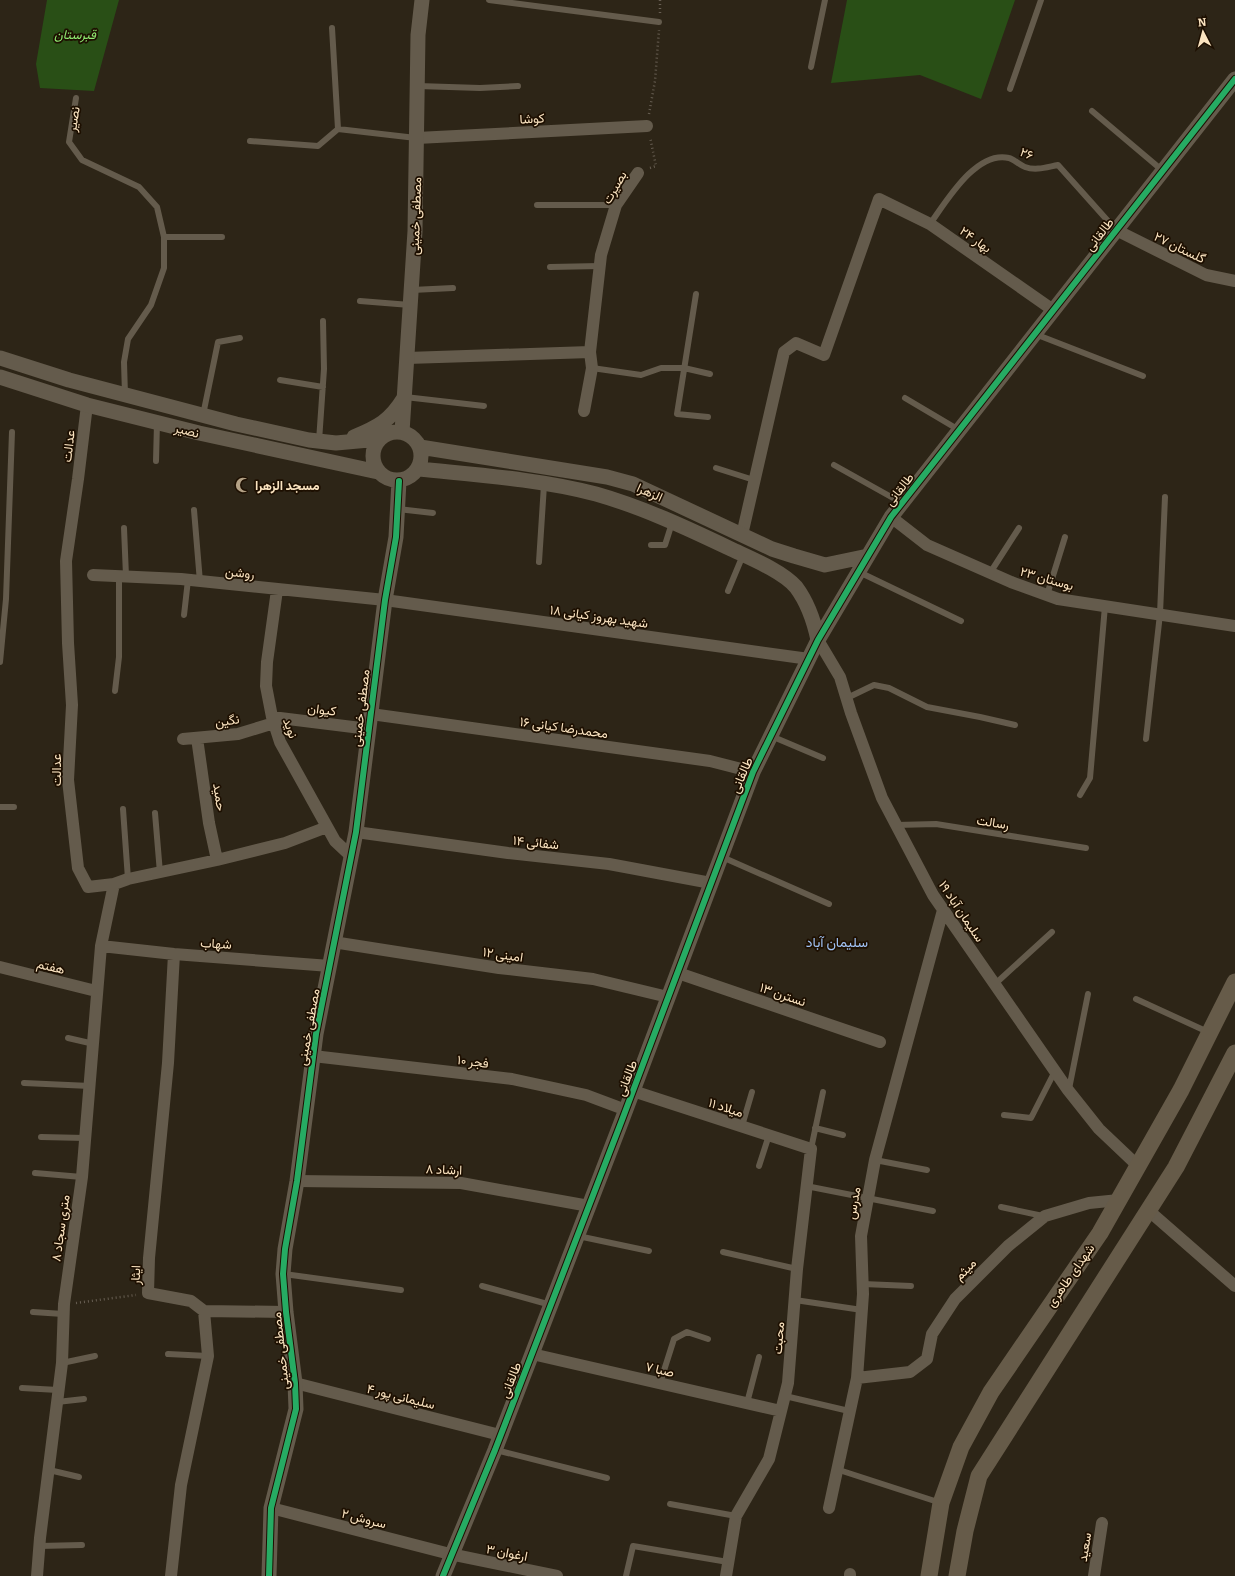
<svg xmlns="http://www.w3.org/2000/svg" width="1235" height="1576" font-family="Bitter,Vazirmatn,serif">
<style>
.green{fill:#294f16}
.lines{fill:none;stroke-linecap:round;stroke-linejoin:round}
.path{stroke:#675e52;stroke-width:2.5;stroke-dasharray:1 3;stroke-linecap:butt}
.service{stroke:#645b4c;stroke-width:6}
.minor{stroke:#645b4c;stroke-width:12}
.tertiary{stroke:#645b4c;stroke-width:15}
.secondary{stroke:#665b49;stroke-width:17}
.cycleway-casing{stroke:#1d0f00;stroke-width:8}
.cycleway{stroke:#26ab63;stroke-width:6}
.labels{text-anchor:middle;stroke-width:3.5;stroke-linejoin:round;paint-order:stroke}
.park-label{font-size:13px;font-style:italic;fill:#90eb71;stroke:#1d0f00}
.street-label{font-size:13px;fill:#fbe4c0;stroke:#1d0f00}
.poi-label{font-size:13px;font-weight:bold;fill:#fbe4c0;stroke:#1d0f00;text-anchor:start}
.neighbourhood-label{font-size:14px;fill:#a0c2f4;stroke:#1d0f00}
</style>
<rect width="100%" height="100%" fill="#2d2517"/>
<path class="green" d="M47,0H119L94,91L40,88L36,64Z
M847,0H1015L981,99L920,75L831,83Z"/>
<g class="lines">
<path class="path" d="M660,13V0
M649,114L655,81L659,30
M650,168L656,166L650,137
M76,1303L136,1295"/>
<path class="service" d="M489,0L659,22
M332,28L338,129
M811,67L825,0
M418,86L480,88L518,86
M1010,89L1041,0
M76,98L69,142L82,160L139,187L157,207L164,237V268L151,305L128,339L124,362L125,395
M1092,111L1163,171
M250,141L318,146L338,129L416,138
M537,205H616
M930,224C946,202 976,150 1009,158C1014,159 1019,165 1025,167C1036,171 1047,167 1058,165L1116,230
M164,237H222
M550,267L600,266
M412,290L453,288
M696,294L677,414L708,417
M360,301L410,305
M1035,334L1143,376
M592,368L641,375L661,368H684L710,374
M280,380L323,387
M405,397L484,406
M905,398L959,430
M203,415L218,342L240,338
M319,441L324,369L323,321
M156,461L157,423
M834,465L902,503
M716,468L754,480
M398,509L433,513
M194,510L200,582
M124,528L126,576
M651,545H665L672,523
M539,562L544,485
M859,572L961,621
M990,573L1019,528
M728,591L743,555
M1047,595L1065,537
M184,615L188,580
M0,662L6,599L12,432
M115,691L119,657V575
M847,698L874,685L889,688L927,707L980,717L1015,725
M771,736L823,758
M1146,739L1160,614L1165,497
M1080,795L1090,778L1105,606
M0,807H14
M123,809L128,879
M155,813L160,873
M896,825L936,824L1086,848
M722,857L829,904
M995,984L1052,932
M1136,999L1208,1032
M68,1038L94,1044
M24,1083L90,1086
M1069,1089L1088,994
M1004,1115L1031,1118L1055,1071
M742,1126L752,1092
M815,1128L843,1135
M41,1137L85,1138
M811,1149L823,1092
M875,1160L927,1170
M759,1166L769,1135
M35,1173L82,1177
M806,1186L933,1211
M1001,1207L1043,1216
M578,1236L649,1251
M723,1252L797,1269
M284,1274L401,1290
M863,1284L911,1286
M482,1286L551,1305
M795,1300L862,1310
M33,1312L63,1314
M168,1354L208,1356
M62,1363L95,1356
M660,1383L674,1339L687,1332L708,1339
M22,1388L58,1390
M785,1396L849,1411
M57,1402L84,1399
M747,1403L759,1357
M496,1450L607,1478
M836,1469L941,1503
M49,1470L79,1477
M670,1504L736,1516
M39,1546L82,1545
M626,1576L633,1546L728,1562"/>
<path class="minor" d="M417,138L647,126
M1116,230L1206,275L1235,281
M407,358L590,352
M87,405L78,479L66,561L68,643L72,705L68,780L78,868L88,887L114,884L128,879L217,860L285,843L327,827
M584,411L592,368L590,352L601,255L616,205L638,173
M891,517L927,545L1011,582L1058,599L1235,626
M742,535L784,352L796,343L824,355L879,199L930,224L1053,310
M93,575L181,579L385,600L809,659
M277,590L267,662L266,686L272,717L280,742L335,841L351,856
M818,640L840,677L851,713L882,798L933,895L1068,1090L1099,1129L1138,1166
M371,714L710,761L753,772
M272,717L369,729
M197,738L209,823L217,860
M183,739L238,734L274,723
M356,832L508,853L609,864L711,883
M333,942L499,968L593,979L668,997
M101,946L174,954L330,966
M0,967L96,991
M678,973L880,1042
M313,1056L512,1079L586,1095L626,1110
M633,1091L811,1149L797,1269L788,1383L769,1459L736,1516L726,1576
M297,1181L461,1183L589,1206
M1148,1210L1235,1286
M204,1311L286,1312
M532,1354L781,1411
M857,1378L910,1372L927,1359L932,1334L955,1299L1008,1246L1045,1216L1089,1203L1119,1200
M295,1383L500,1435
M271,1508L450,1554L557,1576
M829,1508L857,1378L863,1294L861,1236L875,1160L943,910
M37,1576L40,1538L62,1363L64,1304L82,1177L101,946L114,884
M171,1576L181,1485L208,1356L204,1311L191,1301L148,1293L149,1258L168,1063L174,954
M850,1576V1574
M1094,1576L1102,1523"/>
<path class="tertiary" d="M0,358L69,380L236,424L309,440L336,443L380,439
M0,377L87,405L199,433L378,472
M373 456a24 24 0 1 1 48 0a24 24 0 1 1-48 0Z
M402,432L415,231L418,35L422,0
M354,437C378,427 390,421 404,398
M420,447L607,477L633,484L772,549L794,556L825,565L868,556
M419,469C477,475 539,479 596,494C642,507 687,528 731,549C750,558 782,571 796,587C808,603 814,621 818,640
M269,1576L271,1508L296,1409L295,1383L286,1312L283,1274L285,1249L297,1181L316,1034L356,832L385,600L396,537L399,481
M443,1576L495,1450L622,1120L753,772L818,640L891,517L1235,79"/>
<path class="secondary" d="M929,1576L941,1503L961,1447L991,1392L1100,1233L1181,1090L1235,982
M957,1576L965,1531L979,1476L1176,1167L1235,1053"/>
<g class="cycleway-casing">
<path id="cycleway" d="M269,1576L271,1508L296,1409L295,1383L286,1312L283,1274L285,1249L297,1181L316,1034L356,832L385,600L396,537L399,481
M443,1576L495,1450L622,1120L753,772L818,640L891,517L1235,79"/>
</g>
<use href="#cycleway" class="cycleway"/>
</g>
<defs>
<g id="mosque-bare" transform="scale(1.2)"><path d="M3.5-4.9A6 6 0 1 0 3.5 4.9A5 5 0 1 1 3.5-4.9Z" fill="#b3a185" stroke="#1d0f00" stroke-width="2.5" paint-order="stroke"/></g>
</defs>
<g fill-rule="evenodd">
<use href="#mosque-bare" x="243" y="485"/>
</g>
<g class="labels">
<g class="park-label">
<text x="75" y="39">قبرستان</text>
</g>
<g class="street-label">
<text transform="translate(532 118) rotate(-3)" y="5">کوشا</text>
<text transform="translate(73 119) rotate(-81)" y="5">نصیر</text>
<text transform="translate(1027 153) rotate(22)" y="5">۲۶</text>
<text transform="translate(614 187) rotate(-60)" y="5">بصیرت</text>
<text transform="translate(415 216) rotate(-88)" y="5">مصطفی خمینی</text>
<text transform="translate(1099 234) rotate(-52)" y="5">طالقانی</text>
<text transform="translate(976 239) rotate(35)" y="5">بهار ۲۴</text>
<text transform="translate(1180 247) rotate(26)" y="5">گلستان ۲۷</text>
<text transform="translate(187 430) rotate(14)" y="5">نصیر</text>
<text transform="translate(68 446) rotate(-83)" y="5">عدالت</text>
<text transform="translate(899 489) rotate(-52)" y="5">طالقانی</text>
<text transform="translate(650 492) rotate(24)" y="5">الزهرا</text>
<text transform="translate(240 572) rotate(6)" y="5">روشن</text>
<text transform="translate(1047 578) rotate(16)" y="5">بوستان ۲۳</text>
<text transform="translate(599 616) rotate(8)" y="5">شهید بهروز کیانی ۱۸</text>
<text transform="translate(360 708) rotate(-83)" y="5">مصطفی خمینی</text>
<text transform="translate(322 709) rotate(7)" y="5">کیوان</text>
<text transform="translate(227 720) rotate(-8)" y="5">نگین</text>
<text transform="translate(564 727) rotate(8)" y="5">محمدرضا کیانی ۱۶</text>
<text transform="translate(291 728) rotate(70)" y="5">نوید</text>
<text transform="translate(56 770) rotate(-90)" y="5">عدالت</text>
<text transform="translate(741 775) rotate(-67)" y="5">طالقانی</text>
<text transform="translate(220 797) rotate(81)" y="5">حمید</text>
<text transform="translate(993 822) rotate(9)" y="5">رسالت</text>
<text transform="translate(536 842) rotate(6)" y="5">شفائی ۱۴</text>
<text transform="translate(962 911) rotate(56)" y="5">سلیمان آباد ۱۹</text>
<text transform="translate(216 943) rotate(4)" y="5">شهاب</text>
<text transform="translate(503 954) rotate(8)" y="5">امینی ۱۲</text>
<text transform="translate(51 966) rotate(14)" y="5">هفتم</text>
<text transform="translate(783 994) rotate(19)" y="5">نسترن ۱۳</text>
<text transform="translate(308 1027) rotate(-80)" y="5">مصطفی خمینی</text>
<text transform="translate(473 1061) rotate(7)" y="5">فجر ۱۰</text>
<text transform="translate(626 1078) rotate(-69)" y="5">طالقانی</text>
<text transform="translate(726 1107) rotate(18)" y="5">میلاد ۱۱</text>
<text transform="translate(444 1169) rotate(2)" y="5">ارشاد ۸</text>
<text transform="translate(853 1203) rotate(-80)" y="5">مدرس</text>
<text transform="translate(60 1228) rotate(-82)" y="5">۸ متری سجاد</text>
<text transform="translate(965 1269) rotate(-45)" y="5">میثم</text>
<text transform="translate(135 1275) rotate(-88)" y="5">ایثار</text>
<text transform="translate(1070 1275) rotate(-55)" y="5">شهدای طاهری</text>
<text transform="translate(778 1338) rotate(-86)" y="5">محبت</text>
<text transform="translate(280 1351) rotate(-96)" y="5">مصطفی خمینی</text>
<text transform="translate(660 1369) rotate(13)" y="5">صبا ۷</text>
<text transform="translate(510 1380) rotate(-69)" y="5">طالقانی</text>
<text transform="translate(401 1396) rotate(14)" y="5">سلیمانی پور ۴</text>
<text transform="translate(364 1518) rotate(14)" y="5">سروش ۲</text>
<text transform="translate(1084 1547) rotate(-81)" y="5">سعید</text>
<text transform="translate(507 1552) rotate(11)" y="5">ارغوان ۳</text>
</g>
<g class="poi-label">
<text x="255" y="490">مسجد الزهرا</text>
</g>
<g class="neighbourhood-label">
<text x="837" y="947">سلیمان آباد</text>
</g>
</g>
<g transform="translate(1203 32) rotate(354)" stroke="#1d0f00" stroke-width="3" paint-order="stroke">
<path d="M0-3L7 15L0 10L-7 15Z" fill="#fbe4c0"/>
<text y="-6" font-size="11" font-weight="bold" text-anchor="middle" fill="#fbe4c0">N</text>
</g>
</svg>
